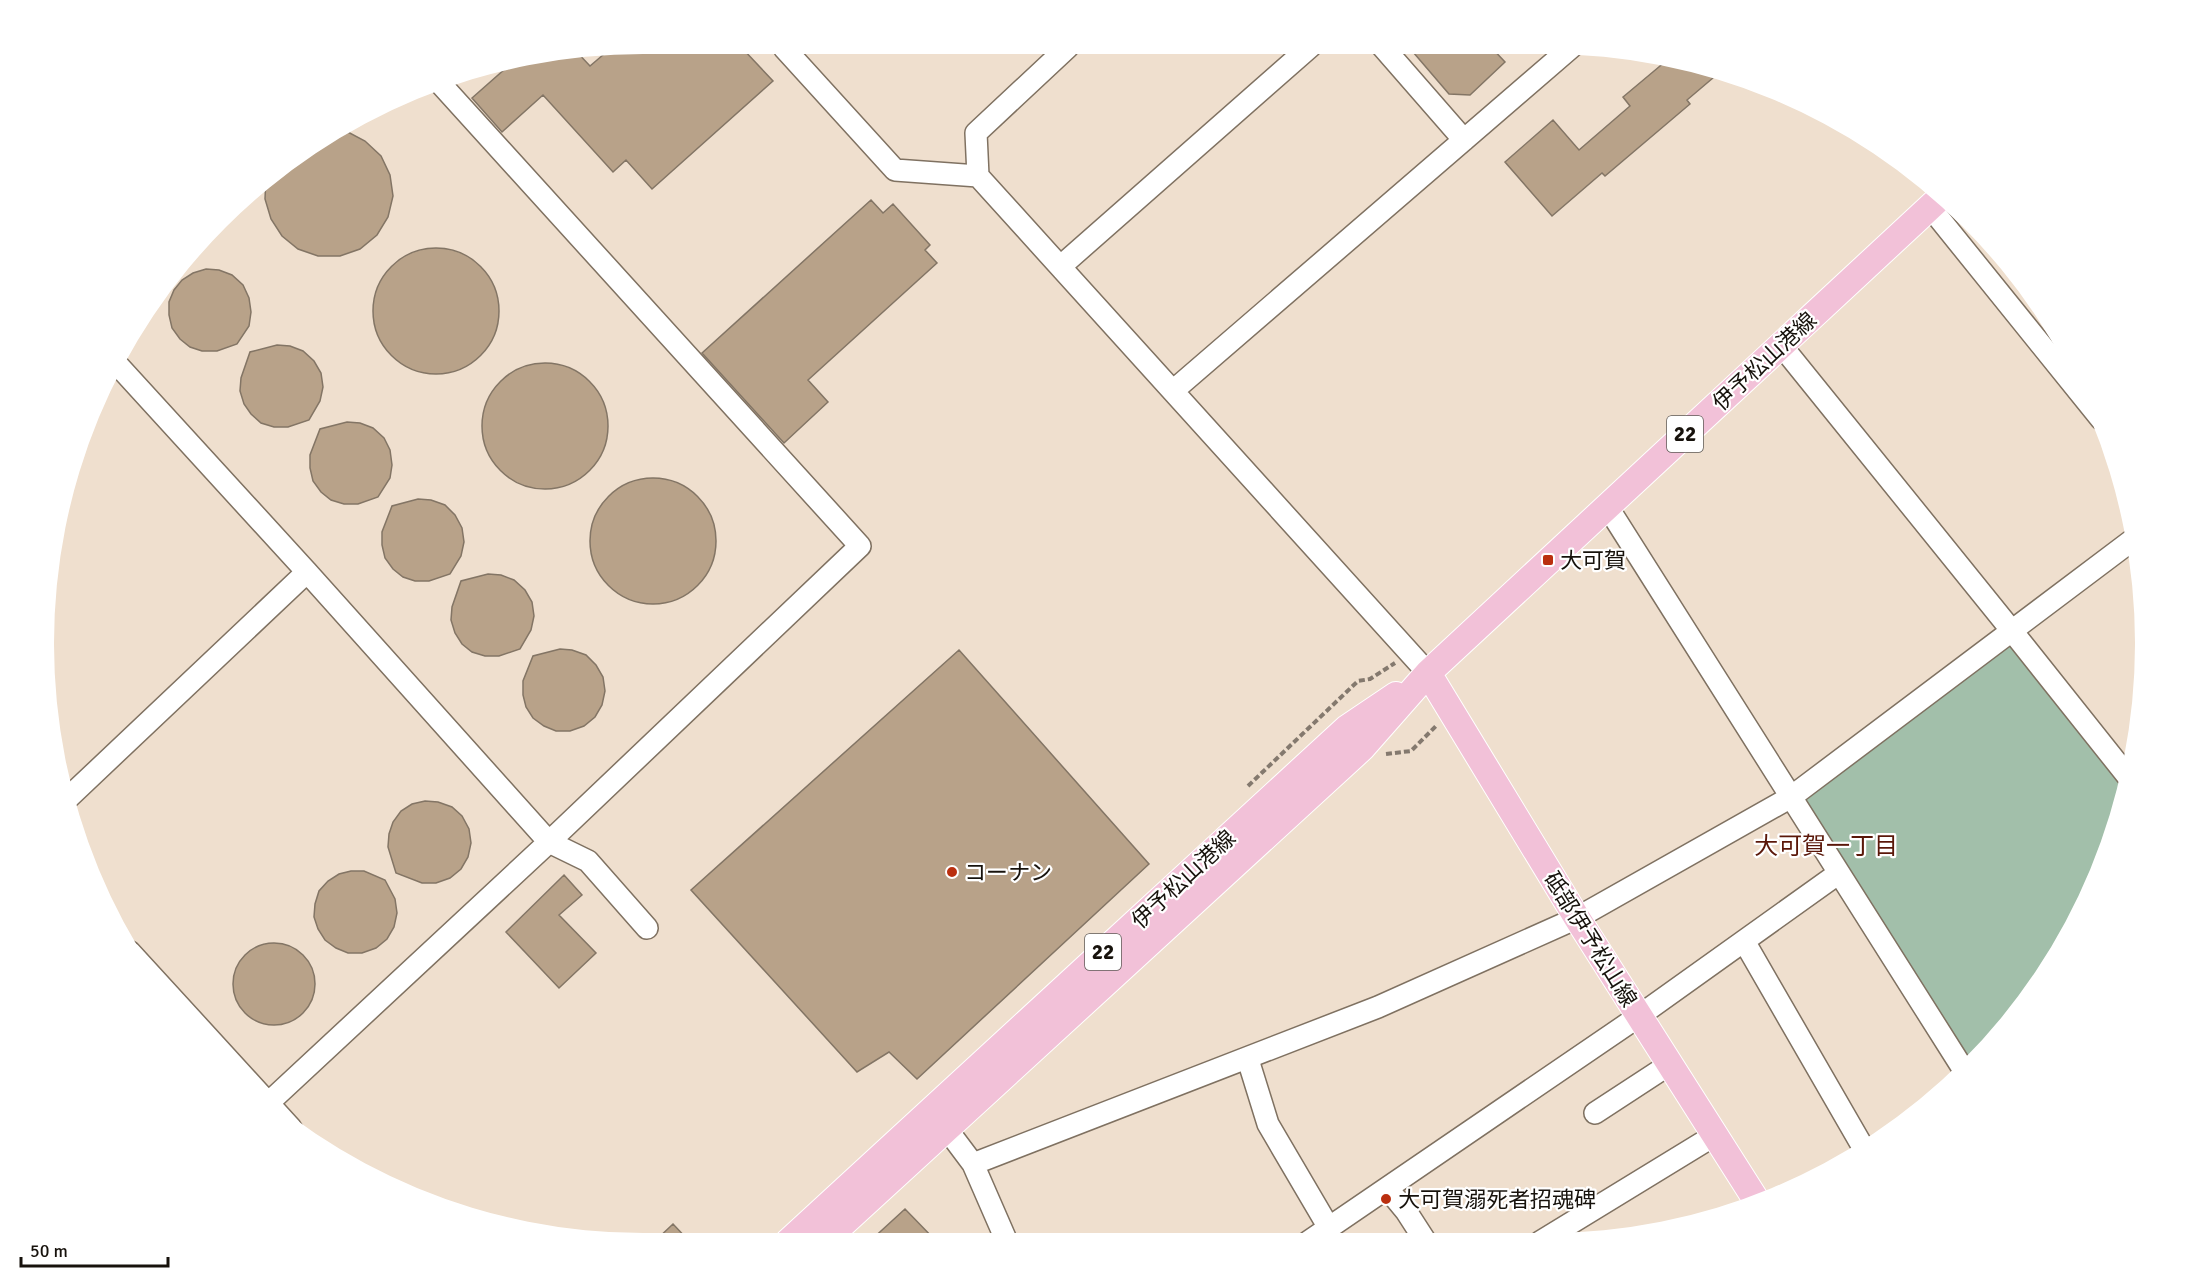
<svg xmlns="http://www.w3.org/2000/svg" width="2189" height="1287" font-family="Signika,'Noto Sans JP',sans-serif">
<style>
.green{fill:#a2bfaa}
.building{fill:#b8a289;stroke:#837565;stroke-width:1.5}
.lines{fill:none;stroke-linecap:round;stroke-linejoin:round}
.minor-casing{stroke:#7f7161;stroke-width:24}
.major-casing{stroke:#fff;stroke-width:28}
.path{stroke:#84796e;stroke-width:4;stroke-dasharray:6 3;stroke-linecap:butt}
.minor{stroke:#fff;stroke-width:21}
.major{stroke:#f2c1d8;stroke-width:26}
.poi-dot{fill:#ba2f0f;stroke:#fff;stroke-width:2}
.labels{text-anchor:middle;stroke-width:4.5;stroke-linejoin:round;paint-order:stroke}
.shield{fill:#fff;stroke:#5d5955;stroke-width:1.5}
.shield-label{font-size:21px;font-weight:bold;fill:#17120c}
.street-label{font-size:22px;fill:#17120c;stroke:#fff}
.poi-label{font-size:22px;fill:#17120c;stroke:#fff;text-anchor:start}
.neighbourhood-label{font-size:24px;fill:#5a1709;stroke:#fff}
</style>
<rect width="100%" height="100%" fill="#efdfce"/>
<path class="green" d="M2010,640L2126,786L2100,873L2045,977L1969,1068L1798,799Z"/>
<path class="building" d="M1407,45H1489L1505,62L1470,95L1449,94Z
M742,48L773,81L652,189L626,160L613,172L543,95L502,132L472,98L515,60L565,49H574L590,66L610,49Z
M1666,61L1720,72L1687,100L1690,104L1605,176L1602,173L1552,216L1505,162L1553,120L1579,150L1630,106L1623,97Z
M338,130L346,131L365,141L381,156L390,175L393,196L388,217L377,235L360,249L340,256H318L298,249L282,236L271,219L265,199L266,178L279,167Z
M871,200L883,213L893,204L930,245L925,250L937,263L808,380L828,402L784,443L702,353Z
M373 311a63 63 0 1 1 126 0a63 63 0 1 1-126 0Z
M206,269L219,270L232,275L243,285L249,298L251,312L249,326L237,344L217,351H202L190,347L180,339L172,328L169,315V302L174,290L182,280L193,273Z
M277,345L290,346L303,351L314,361L321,373L323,387L320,401L309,420L288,427H274L261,423L251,414L244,404L240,391L241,378L250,352Z
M482 426a63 63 0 1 1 126 0a63 63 0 1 1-126 0Z
M347,422L360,423L373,428L384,438L390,450L392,465L390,478L378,497L358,504H344L331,500L321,492L313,481L310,468V455L320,429Z
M590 541a63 63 0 1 1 126 0a63 63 0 1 1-126 0Z
M418,499L431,500L445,505L455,515L462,528L464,542L461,556L450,574L429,581H415L403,577L393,569L385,558L382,545V532L392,506Z
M488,574L501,575L514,580L525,590L532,602L534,616L531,630L520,649L499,656H485L472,652L462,644L455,633L451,620L452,607L461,581Z
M560,649L572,650L586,655L596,665L603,677L605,691L602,705L595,717L584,726L570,731H556L544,726L533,718L526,707L523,695V681L533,656Z
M959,650L1149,864L917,1079L889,1052L857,1072L691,890Z
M425,801L438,802L452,807L462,816L469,829L471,843L468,857L461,869L450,878L436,883H422L396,873L388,847L389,834L393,822L401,811L412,804Z
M351,871H364L385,880L395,899L397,913L394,927L387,939L376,948L362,953H348L336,948L325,940L318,929L314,917L315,904L319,891L328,881L339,874Z
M564,875L582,895L559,915L596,953L559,988L506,932Z
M233 984a41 41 0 1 1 82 0a41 41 0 1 1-82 0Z
M905,1209L937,1242H869Z
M673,1224L690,1242H654Z"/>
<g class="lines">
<g class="minor-casing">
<path id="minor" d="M1382,46L1464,140
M784,48L895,170L978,176L1428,673
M978,176L976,133L1068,47
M1930,207L2101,419
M1061,266L1311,46
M1781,345L2012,631L2129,778
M115,362L307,572L549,842L588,861L647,928
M1174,390L1574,45
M1607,506L1965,1072
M68,798L307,572
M1744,941L1864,1149
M130,952L291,1128
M1250,1057V1066L1268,1124L1329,1228
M264,1107L549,842L860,546L438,81
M1595,1113L1670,1064
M946,1128L973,1164L1007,1242
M973,1164L1378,1007L1577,918L1791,797L2135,538
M1387,1188L1406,1211L1426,1242
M1308,1242L1639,1016L1839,873
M1540,1242L1715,1135"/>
</g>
<g class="major-casing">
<path id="major" d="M1428,673L1577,918L1758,1203
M788,1242L1347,728L1396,695
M823,1242L1362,748L1428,673L1942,196"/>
</g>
<path class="path" d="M1386,754L1411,751L1436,726
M1248,786L1358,681L1370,679L1395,663"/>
<use href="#minor" class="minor"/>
<use href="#major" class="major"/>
</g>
<g class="poi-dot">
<rect x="1542" y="554" width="12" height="12" rx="3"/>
<circle cx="952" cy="872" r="6"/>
<circle cx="1386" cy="1199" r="6"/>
</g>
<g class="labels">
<g class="shield">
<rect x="1667" y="416" width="36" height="36" rx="4.5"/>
<rect x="1085" y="934" width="36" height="36" rx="4.5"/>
</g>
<g class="shield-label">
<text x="1685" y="441">22</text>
<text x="1103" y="959">22</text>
</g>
<g class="street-label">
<text transform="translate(1764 361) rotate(-43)" y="8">伊予松山港線</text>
<text transform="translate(1183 879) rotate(-43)" y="8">伊予松山港線</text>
<text transform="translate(1591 939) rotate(58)" y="8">砥部伊予松山線</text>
</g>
<g class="poi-label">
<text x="1560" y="568">大可賀</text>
<text x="964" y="880">コーナン</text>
<text x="1398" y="1207">大可賀溺死者招魂碑</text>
</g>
<g class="neighbourhood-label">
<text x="1826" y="854">大可賀一丁目</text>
</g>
</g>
<path d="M0 0H2189V1287H0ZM643 54H1546A589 589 0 0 1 2135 643V644A589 589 0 0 1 1546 1233H643A589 589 0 0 1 54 644V643A589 589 0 0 1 643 54Z" fill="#fff" fill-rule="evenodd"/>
<path d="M21 1257v9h147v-9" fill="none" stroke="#17120c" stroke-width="3"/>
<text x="30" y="1257" font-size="18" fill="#17120c" stroke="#ffffff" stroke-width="4.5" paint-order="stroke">50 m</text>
</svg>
